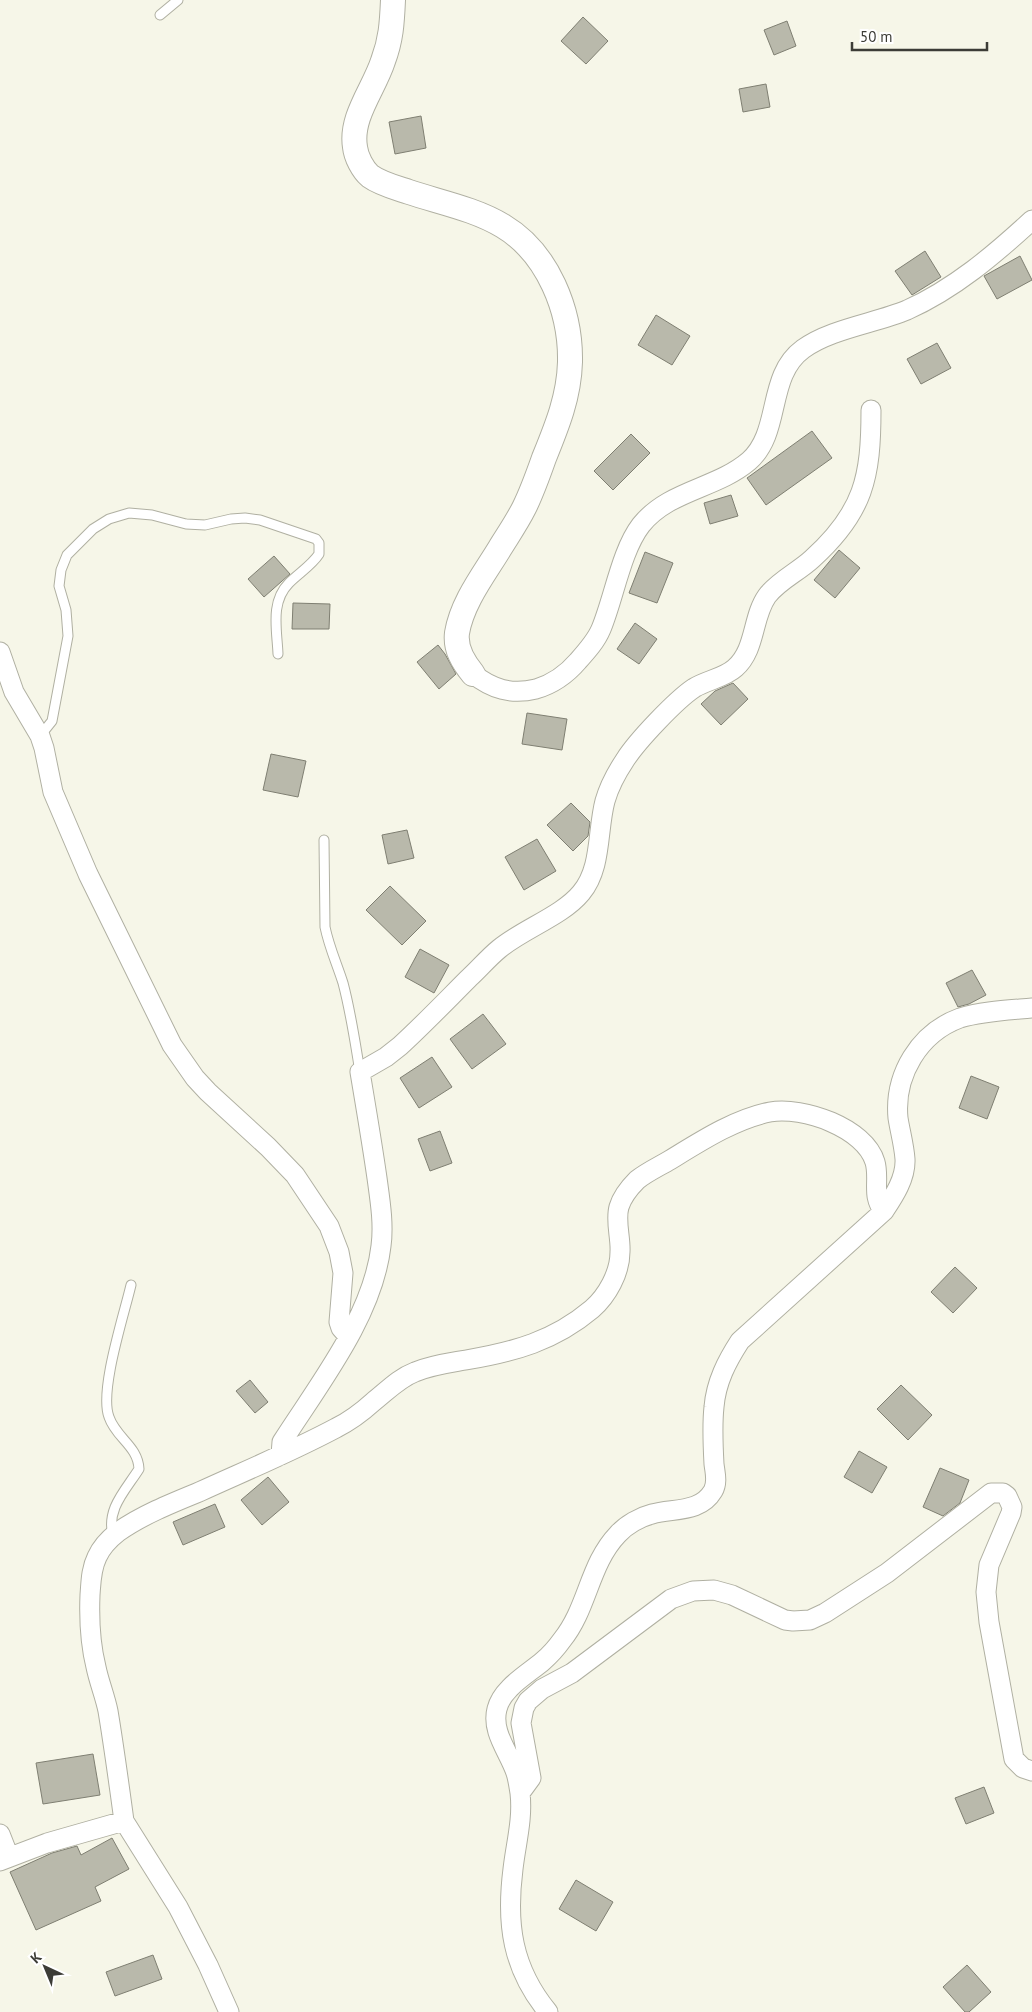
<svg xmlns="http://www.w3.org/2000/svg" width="1032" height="2012" font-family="'PT Sans',sans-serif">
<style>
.building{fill:#b9b9ab;stroke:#7f7f72}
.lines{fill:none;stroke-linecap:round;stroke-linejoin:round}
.service-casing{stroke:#b0b0a2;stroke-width:11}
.minor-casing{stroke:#b0b0a2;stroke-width:21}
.tertiary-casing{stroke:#b0b0a2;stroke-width:26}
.service{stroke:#fff;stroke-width:9}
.minor{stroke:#fff;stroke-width:19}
.tertiary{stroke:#fff;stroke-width:24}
</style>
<rect width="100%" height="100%" fill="#f6f6e8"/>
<path class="building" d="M583,17L608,41L586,64L561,41Z
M787,21L796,46L774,55L764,30Z
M766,84L770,107L743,112L739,89Z
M421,116L426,148L395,154L389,122Z
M925,251L941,277L912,295L895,271Z
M1020,256L1032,280L997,299L984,276Z
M656,315L690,336L672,365L638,345Z
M937,343L951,368L921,384L907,359Z
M812,431L832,458L766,505L747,478Z
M631,434L650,453L613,490L594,471Z
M731,495L738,516L710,524L704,503Z
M839,550L860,568L835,598L814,580Z
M645,552L673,563L657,603L629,593Z
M274,556L290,574L264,597L248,579Z
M293,603L330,604L329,629H292Z
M635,623L657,639L639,664L617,649Z
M438,645L445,654L456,674L439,689L417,662Z
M733,683L748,699L721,725L701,704L715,691Z
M527,713L567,719L562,750L522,744Z
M271,754L306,761L298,797L263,790Z
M571,803L590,822L588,836L573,851L547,825Z
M407,830L414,858L388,864L382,835Z
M537,839L556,871L524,890L505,857Z
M390,886L426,921L402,945L366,910Z
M420,949L449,965L434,993L405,977Z
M972,970L986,995L969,1004L958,1007L946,983Z
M483,1014L506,1044L472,1069L450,1039Z
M432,1057L452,1087L419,1108L400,1078Z
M971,1076L999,1087L987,1119L959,1108Z
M440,1131L452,1163L430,1171L418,1139Z
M955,1267L977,1288L953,1313L931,1292Z
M250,1380L268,1402L255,1413L236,1391Z
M901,1385L932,1415L908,1440L877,1409Z
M859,1451L887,1467L872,1493L844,1477Z
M940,1468L969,1480L960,1503L943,1516L923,1507Z
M268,1477L289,1502L262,1525L241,1500Z
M215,1504L225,1527L183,1545L173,1522Z
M93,1754L100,1795L43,1804L36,1763Z
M984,1787L994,1813L966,1824L955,1798Z
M112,1838L129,1869L95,1887L101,1901L36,1930L10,1872L52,1853L77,1846L81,1855Z
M576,1880L613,1902L596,1931L559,1909Z
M153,1955L162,1979L115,1996L106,1972Z
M967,1965L991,1992L969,2012H965L943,1987Z"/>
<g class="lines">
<g class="service-casing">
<path id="service" d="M160,15L178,0
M40,736L52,721L68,636L66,610L59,586L61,570L67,555L93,529L109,519L129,513L152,515L186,524L205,525L231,519L245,518L260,520L316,539L319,543V554C312,565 299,573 289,583C270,602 277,630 278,654
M324,840L325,927C329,947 337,964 343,983C351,1013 355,1042 360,1072
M113,1536C106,1509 125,1491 139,1469C138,1446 116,1438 109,1417C99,1391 124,1315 131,1285"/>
</g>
<g class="minor-casing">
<path id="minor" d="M0,652L14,692L40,736L44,748L53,792L88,874L172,1045L195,1078L208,1092L268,1147L295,1175L329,1226L339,1252L343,1273L339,1322L341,1328L348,1336
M473,674C492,689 511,695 536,689C553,684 566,675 578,661C587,651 596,641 601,629C614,598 621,551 641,525C669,490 716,489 749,461C782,432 766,376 803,349C830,329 876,323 907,310C954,289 994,255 1032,220
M281,1455L282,1442C319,1384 373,1316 381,1246C384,1224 380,1200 377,1178C372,1143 366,1108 360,1072L386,1057L400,1046C424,1024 446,1001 469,978C479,969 488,958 499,949C523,929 562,916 581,893C602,868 597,831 605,801C609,787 617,772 625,760C637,741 676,700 694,688C707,680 724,678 735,668C756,650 752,617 767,596C778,581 798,572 812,559C864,512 871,477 871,410
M520,1793L531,1778L521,1723L524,1708L528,1701L542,1689L572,1673L671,1599L693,1591L714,1590L732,1595L785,1620L793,1621L810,1620L825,1613L887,1573L991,1493H1003L1007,1496L1012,1507L1011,1513L989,1565L986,1592L989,1622L1014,1759L1023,1768L1032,1771
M124,1821C119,1784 114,1747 108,1711C105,1696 99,1682 96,1667C90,1643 89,1620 90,1595C91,1582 91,1569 97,1557C101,1548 109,1539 118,1532C142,1515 172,1503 199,1492C245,1471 291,1452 336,1428C350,1421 362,1412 373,1402C387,1391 399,1378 415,1372C432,1365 449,1363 466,1360C514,1352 554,1341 592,1309C607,1296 620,1273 620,1252C621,1238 615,1221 619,1207C622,1197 629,1188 637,1180C647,1172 660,1166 670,1160C701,1141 735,1119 770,1112C803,1106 865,1128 875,1162C880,1179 871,1197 884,1211
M0,1834L9,1857
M0,1861L47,1843L124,1821L178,1907L208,1965L229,2012
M548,2012C512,1968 506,1924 513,1869C516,1843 523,1819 520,1793C519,1787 518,1779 516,1773C509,1752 491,1732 497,1709C502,1688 528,1674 543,1661C550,1655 557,1647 562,1640C588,1608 589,1564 618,1534C626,1525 640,1517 652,1514C674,1508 700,1513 713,1491C718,1482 715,1473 714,1464C713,1446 712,1425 714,1407C716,1382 727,1361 740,1341L884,1211C894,1196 906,1178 905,1159C904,1145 900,1131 898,1118C894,1075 919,1033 960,1018C982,1011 1009,1010 1032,1008"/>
</g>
<g class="tertiary-casing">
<path id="tertiary" d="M393,0C392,23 391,40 383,61C374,89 350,117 355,147C356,157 363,170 370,176C381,184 397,188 409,192C439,202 475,209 503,226C548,253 571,311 570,362C569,397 557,426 544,458C538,475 532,492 524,508C517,522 508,535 500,548C485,573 462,602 457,633C455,649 463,662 473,674"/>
</g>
<use href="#service" class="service"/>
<use href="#minor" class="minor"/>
<use href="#tertiary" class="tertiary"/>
</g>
<g transform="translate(45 1967) rotate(316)" stroke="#ffffff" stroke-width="4" paint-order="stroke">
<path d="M0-4L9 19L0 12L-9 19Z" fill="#3c3c36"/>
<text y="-8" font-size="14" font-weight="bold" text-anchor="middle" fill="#3c3c36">K</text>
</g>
<path d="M852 42v8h135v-8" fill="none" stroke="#3c3c36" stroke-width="2.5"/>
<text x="860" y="42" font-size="15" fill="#3c3c36" stroke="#ffffff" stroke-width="4" paint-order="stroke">50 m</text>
</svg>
